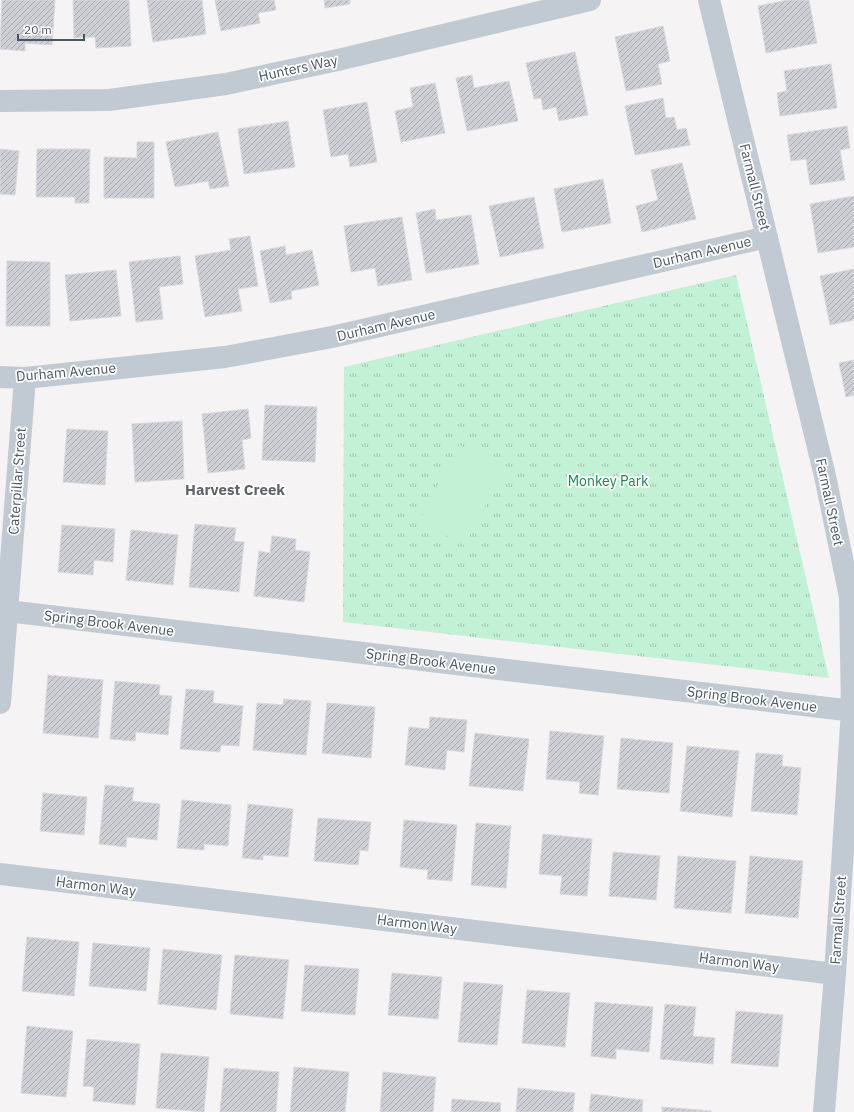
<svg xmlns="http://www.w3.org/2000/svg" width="854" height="1112" font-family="'IBM Plex Sans',sans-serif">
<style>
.park{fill:url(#park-tufts)}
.pitch{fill:#c3f1d5}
.building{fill:url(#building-hatch);stroke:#d7d9de}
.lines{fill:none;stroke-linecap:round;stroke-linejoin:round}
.street{stroke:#c1cad2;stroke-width:22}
.labels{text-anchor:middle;stroke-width:3.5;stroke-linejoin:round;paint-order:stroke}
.street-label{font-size:14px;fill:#4a5661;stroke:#fff}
.park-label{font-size:14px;fill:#17864f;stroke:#fff}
.neighbourhood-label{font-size:15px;font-weight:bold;fill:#5f6368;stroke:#fff}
</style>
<defs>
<pattern id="park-tufts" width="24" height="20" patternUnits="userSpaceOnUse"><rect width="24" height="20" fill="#c3f1d5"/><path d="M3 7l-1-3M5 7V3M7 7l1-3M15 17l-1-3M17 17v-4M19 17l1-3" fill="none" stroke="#a0c6b0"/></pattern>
<pattern id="building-hatch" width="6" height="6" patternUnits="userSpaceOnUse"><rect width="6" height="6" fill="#cdcfd5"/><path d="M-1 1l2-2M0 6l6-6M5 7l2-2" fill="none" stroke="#a8abb0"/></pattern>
</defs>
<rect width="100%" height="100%" fill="#f5f3f3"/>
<path class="park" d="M736,275L829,678L343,622L344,367Z"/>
<path class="pitch" d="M459,445L505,468L464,545L419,521Z"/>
<path class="building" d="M2,0H55L52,45L25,43V51L0,49Z
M73,0H129L131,46L96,48L95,37L74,38Z
M147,0H202L206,34L153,42Z
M215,0H274L276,10L258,13L260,23L221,31Z
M324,0H350V4L325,8Z
M788,0H809L817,43L766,53L758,6Z
M663,26L670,61L658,64L662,84L626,91L615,37Z
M575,52L588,115L559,121L556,107L543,110L541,98L534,99L526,63Z
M831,64L837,108L780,116L777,93L787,91L784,71Z
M472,75L474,88L509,81L518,121L467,131L456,78Z
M435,83L445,133L401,142L395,111L413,107L410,88Z
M663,98L666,118L674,117L677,130L686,128L690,145L635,155L625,106Z
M367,102L377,162L350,167L348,154L331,157L323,110Z
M288,121L295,167L244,174L238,129Z
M847,126L850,148L840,150L845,180L810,185L806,159L791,161L787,135Z
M218,132L229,186L210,189L208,181L175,187L166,142Z
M137,142H154V198H104V157L137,158Z
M0,149L19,151L15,195L0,194Z
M37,149H90L89,203H75V197H36Z
M682,163L696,219L642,232L636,206L658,200L651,170Z
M603,179L611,223L562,232L554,189Z
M854,196V247L818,253L810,204Z
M534,197L544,248L500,257L489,206Z
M435,209L436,220L471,215L479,264L426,273L416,213Z
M402,217L412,280L378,286L375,268L351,272L344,226Z
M250,236L258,286L238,289L242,311L205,317L195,256L231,250L229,239Z
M285,246L286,255L312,250L319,285L291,291L292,299L270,303L260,251Z
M180,256L183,284L159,287L163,319L136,322L129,262Z
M7,261L50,262V326H6Z
M854,269V320L830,325L820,276Z
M116,270L121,316L70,321L65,275Z
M854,360V395L846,397L839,363Z
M265,405L317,407L315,462L262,460Z
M248,409L251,438L242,440L245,469L208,473L202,414Z
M182,421L184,479L135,482L132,424Z
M67,429L108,431L105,485L63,482Z
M195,524L236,528L234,541L244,542L239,592L189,587Z
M62,525L115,529L113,562L94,560L93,575L58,572Z
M131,530L178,535L173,585L126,580Z
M272,536L296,539L295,550L310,552L304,602L254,596L259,551L270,553Z
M48,675L103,680L98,738L43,733Z
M115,681L160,685L159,695L172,696L168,735L136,732L135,741L110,739Z
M186,689L214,691L213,703L243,706L239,746L221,745L220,752L180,749Z
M284,699L311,701L306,755L253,750L257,703L283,705Z
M327,703L375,707L371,758L322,753Z
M430,717L467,720L464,752L447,750L445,770L405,765L409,727L429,729Z
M550,731L604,736L598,795L579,793L580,782L546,779Z
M475,733L529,739L523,791L469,786Z
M621,738L673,743L669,793L617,789Z
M687,746L739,751L732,817L680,811Z
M756,753L783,755L782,766L801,768L797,815L751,811Z
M105,785L134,788L132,801L160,804L157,840L127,837L126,847L99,844Z
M43,793L87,797L84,835L40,831Z
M182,800L231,805L228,846L204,844V850L177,848Z
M248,804L293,809L288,857L263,855V860L242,858Z
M318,818L371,822L368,851L360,850L358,865L314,861Z
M404,820L457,825L452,881L427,879L428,870L400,867Z
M476,823L511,826L506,888L471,885Z
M543,834L592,839L587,896L560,894L562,876L539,874Z
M613,852L660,856L656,900L609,896Z
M678,856L736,861L731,913L674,908Z
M750,856L803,861L798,918L745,913Z
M27,937L79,942L74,996L22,991Z
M93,943L150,948L146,991L89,986Z
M163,949L222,955L216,1010L158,1004Z
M235,955L289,960L283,1019L230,1014Z
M305,965L359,969L355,1015L301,1011Z
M392,973L442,977L438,1019L388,1015Z
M464,982L503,985L497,1045L458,1042Z
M527,990L570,993L565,1047L522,1043Z
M595,1002L653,1007L649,1052L616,1049V1059L591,1056Z
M665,1004L696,1007L693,1036L715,1038L713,1064L660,1059Z
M736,1011L783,1015L778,1067L731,1063Z
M27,1026L73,1031L66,1097L21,1093Z
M87,1039L140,1044L135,1105L93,1101L94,1087L83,1086Z
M161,1053L209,1057L204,1112L156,1108Z
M294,1067L349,1072L345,1112H290Z
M224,1068L279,1072L276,1112H220Z
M383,1072L436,1077L433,1112H380Z
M518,1088L575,1093L573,1112H516Z
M591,1094L643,1100L642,1112H589Z
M452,1099L501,1103L500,1112H451Z
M662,1107L711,1111V1112H662Z"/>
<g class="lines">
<path class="street" d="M709,0L825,476L850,597L852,710L835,974L824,1112
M0,101L109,100L226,84L342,59L590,0
M0,377L25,378L225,357L332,337L767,237
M7,611L854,711
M0,703L25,378
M0,874L835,974"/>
</g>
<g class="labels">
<g class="street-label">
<text transform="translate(298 68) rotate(-12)" y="5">Hunters Way</text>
<text transform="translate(755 187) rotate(76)" y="5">Farmall Street</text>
<text transform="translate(702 252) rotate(-13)" y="5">Durham Avenue</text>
<text transform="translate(386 325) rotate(-13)" y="5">Durham Avenue</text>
<text transform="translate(66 372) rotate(-5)" y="5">Durham Avenue</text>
<text transform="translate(17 481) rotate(-86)" y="5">Caterpillar Street</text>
<text transform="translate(830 502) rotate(78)" y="5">Farmall Street</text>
<text transform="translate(109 623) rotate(7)" y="5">Spring Brook Avenue</text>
<text transform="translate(431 661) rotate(7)" y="5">Spring Brook Avenue</text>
<text transform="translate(752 699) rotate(7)" y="5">Spring Brook Avenue</text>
<text transform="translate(96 886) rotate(7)" y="5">Harmon Way</text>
<text transform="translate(838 920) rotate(-86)" y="5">Farmall Street</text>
<text transform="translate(417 924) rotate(7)" y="5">Harmon Way</text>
<text transform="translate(739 962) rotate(7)" y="5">Harmon Way</text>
</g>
<g class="park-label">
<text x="608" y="486">Monkey Park</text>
</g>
<g class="neighbourhood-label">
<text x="235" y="495">Harvest Creek</text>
</g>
</g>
<path d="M18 34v6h66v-6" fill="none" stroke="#4a5661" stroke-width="2"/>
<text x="24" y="34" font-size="12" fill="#4a5661" stroke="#ffffff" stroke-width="3" paint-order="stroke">20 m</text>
</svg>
